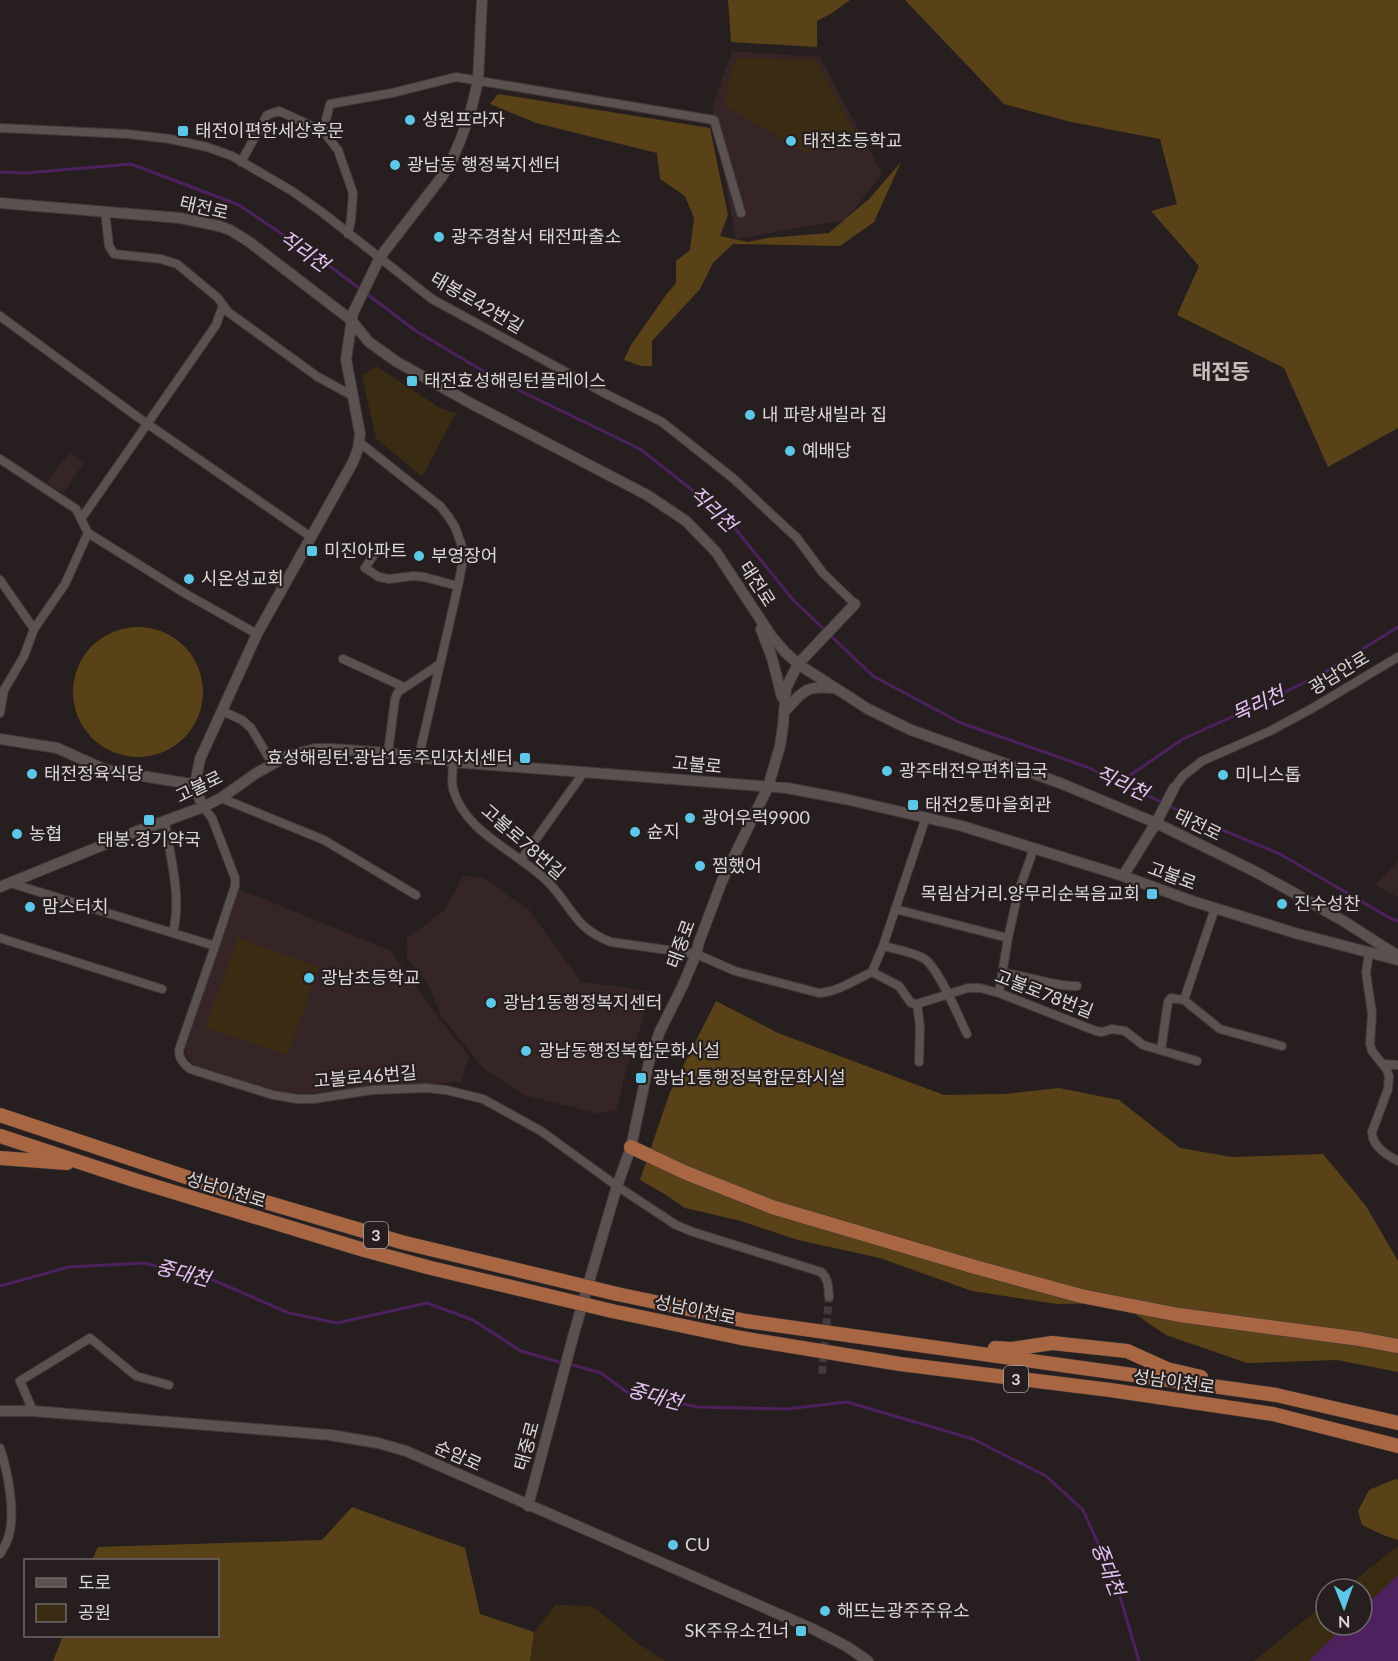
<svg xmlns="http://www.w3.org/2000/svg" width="1398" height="1661" font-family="Lato,'Noto Sans KR',sans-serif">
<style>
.built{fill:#352526}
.green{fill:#3a2c13}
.forest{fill:#5a4218}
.water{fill:#4c215e}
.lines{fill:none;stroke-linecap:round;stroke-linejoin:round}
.stream{stroke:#4c215e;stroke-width:3}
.minor-tunnel{stroke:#423b3b;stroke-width:8;stroke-dasharray:8 4;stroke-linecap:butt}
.minor-casing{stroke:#413a3a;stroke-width:10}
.tertiary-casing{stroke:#413a3a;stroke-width:12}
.trunk-casing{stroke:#413a3a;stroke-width:15}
.minor{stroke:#5b5151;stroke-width:8}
.tertiary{stroke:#5b5151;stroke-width:10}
.trunk{stroke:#a86642;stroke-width:14}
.trunk-bridge-casing{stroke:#413a3a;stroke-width:15;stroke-linecap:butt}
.trunk-bridge{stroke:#a86642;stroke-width:14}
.poi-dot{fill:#5cc7e7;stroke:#271f1f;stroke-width:2}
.labels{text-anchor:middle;stroke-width:4.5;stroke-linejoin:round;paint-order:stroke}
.shield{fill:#271f1f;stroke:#a6a0a0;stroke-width:1.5}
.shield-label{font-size:16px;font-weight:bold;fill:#ddd7d7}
.poi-label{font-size:18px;fill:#ddd7d7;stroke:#271f1f;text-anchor:start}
.street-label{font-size:18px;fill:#ddd7d7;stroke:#271f1f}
.water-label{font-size:20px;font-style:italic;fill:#e8c3fa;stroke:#271f1f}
.quarter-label{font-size:21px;font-weight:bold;fill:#c7bbbb;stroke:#271f1f}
</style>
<rect width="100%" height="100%" fill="#271f1f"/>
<path class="built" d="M732,51L820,57L882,174L846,220L736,239L712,108Z
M70,452L84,463L63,493L46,483Z
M1398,861V897L1375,885Z
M463,876L483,878L529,910L581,982L625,987L652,992L624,1077L617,1111L594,1113L525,1095L484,1069L441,1016L429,985L406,958L407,938L444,911Z
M239,889L391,951L428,1004L469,1057L461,1082L327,1091L307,1094L282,1093L196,1066L188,1059L184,1046Z"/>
<path class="green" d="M739,58L816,60L854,131L845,147L840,149L804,152L729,108L725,99L733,65Z
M376,366L440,408L456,413L422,477L376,438L362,376Z
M238,938L319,967L288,1055L205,1028Z
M1398,1546V1661H1254L1326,1603V1625H1362V1589H1344Z
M555,1605L592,1606L640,1645L665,1661H530L534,1632Z"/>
<path class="forest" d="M728,0H850L832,13L817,21V47L731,42Z
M905,0H1398V428L1328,467L1284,368L1177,315L1199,266L1151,211L1177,204L1160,139L1071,122L1004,104Z
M498,94L710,128L728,215L720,236L748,242L767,238L829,233L869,199L901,162L874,222L840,246L733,244L713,263L700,289L652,341V366H641L624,360L631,345L666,295L676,283V261L690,250L694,218L685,196L660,179L657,153L536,123L490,104Z
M73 692a65 65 0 1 1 130 0a65 65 0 1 1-130 0Z
M716,1001L778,1033L944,1095L1005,1094L1059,1088L1119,1100L1180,1148L1232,1157L1323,1154L1366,1206L1398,1261V1372L1337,1360L1247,1363L1166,1335L1119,1303L1057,1304L972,1291L880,1258L798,1240L741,1221L685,1208L666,1195L640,1180L670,1092Z
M1395,1479L1398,1480V1540L1383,1535L1362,1525L1358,1511L1369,1490Z
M352,1507L465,1548L480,1614L534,1632L530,1661H53L63,1636H218V1560H92L98,1547L322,1540Z"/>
<path class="water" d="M1398,1575V1661H1309L1345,1625H1362V1609Z"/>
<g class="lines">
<path class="stream" d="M0,172L26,173L131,164L239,205L331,267L416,331L498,380L640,449L724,515L794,601L825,630
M830,635L873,676L961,723L1087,767L1201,821L1280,854L1390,918L1398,921
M1120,782L1183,739L1256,706L1322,674L1398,627
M0,1286L69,1267L144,1263L213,1280L289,1313L337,1323L427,1303L473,1320L521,1351L562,1363
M569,1364L601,1373L628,1393L698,1407L787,1409L847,1402L973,1439L1046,1476L1083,1510L1117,1586L1139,1661"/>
<path class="minor-tunnel" d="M822,1374L829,1297"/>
<g class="minor-casing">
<path id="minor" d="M0,128L128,134L170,139L207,147L232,156L292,191L323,213L432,299L608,395L662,422L734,479L770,513L797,538L823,573L855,604
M323,131L330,104L392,93L456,77L714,120L741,213
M241,162L267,115L279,111L323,131L338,150L353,193L351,220L348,234
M105,211L109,246L114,254L161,259L177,264L218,298L228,312L318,377L353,396
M0,316L139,418L311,537
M359,442L440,506L448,516L455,527L463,549V560L458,586L419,756
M0,459L76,509L88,533L186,594L257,634
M81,519L216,325L223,305
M375,553L365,568L379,577L389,579L413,576L424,577L458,586
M0,580L34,629L65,584L88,533
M343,659L404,687
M222,711L242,720L251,728L272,763
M0,713L4,690L24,656L34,629
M388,753L395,699L398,692L440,664
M453,762C453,771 451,780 453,789C466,835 520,852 550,884C573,909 576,929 611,942L696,954L735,971L819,993C837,992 855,980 872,972L899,986L911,1003L917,1004L968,988H980L999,993L1096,1031L1102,1032L1112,1029L1125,1031L1143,1045L1197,1061
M1174,788L1183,776L1202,761L1270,731L1311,709L1398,657
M221,798L324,840L416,895
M203,807L212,818L235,878V886L215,946
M165,821C170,858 182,896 173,933
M521,860L584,772
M10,883L215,946L179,1050C179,1059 183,1063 190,1069L273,1095L298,1099H313L372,1090L426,1088L446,1090L483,1099L541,1131L617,1186L676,1225L693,1232L821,1272C829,1279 828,1287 829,1297
M895,909L1008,938
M0,938L162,989
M883,946C895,949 912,952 923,958C938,966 959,1018 967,1034
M1369,953L1366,973L1372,1013L1370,1044L1372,1051L1387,1070L1389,1076L1388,1089L1372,1132C1372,1146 1386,1155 1398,1161
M872,972L883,946L926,817
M1002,973C1027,975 1051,986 1077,986
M999,993L1008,938L1018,893L1034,848
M1184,1000L1215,908
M917,1004L920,1027L919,1062
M1161,1050L1168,1002L1171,998L1184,1000L1220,1029L1282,1046
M1383,1064L1398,1065
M33,1411L20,1381L90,1338L136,1376L169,1385
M0,1448C8,1472 17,1517 7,1541C5,1546 2,1550 0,1554"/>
</g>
<g class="tertiary-casing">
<path id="tertiary" d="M0,203L180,218L219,226L230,230L248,241L351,320L369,342L397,362L472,404L647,495L686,521L716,552L772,637L785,652L798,664L868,709L911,730L1060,783L1156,823L1252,870L1287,889L1345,922L1398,956
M761,629L772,658L782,697
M784,712C803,692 804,685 834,688
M0,739L57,748L106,770L185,783L195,784
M203,807L197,792L195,784L200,759L257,634L353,462L358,449L360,434L346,359L353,313L380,257L441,178L451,162L460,141L470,114L478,81L482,0
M1123,876L1156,823L1174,788
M0,887L135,832L203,807L221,798L255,774L287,756L315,749H333L388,753L453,762L787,788L845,799L962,826L1123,876L1192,901L1295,933L1398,960
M0,1411H33L330,1435L378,1443L406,1451L813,1629L846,1646L868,1661
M528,1506L574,1333L617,1186L631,1147L649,1062L660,1031L683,985L696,954L699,942L722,881L768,787L780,746L783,726L786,688L798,664L855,604"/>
</g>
<g class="trunk-casing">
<path id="trunk" d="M0,1115L138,1161
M0,1136L134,1180
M631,1147L684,1172L772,1207L975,1267L1081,1296L1179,1315L1360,1339L1398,1346
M0,1158L67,1163
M617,1294L746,1321L1276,1395L1398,1423
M612,1311L741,1338L900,1364L1110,1390L1273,1414L1398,1446
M995,1348L1012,1349L1052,1343L1127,1351L1167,1369L1201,1377"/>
</g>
<use href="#minor" class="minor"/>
<use href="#tertiary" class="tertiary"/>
<use href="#trunk" class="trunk"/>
<g class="trunk-bridge-casing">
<path id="trunk-bridge" d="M138,1161L228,1191L401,1242L617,1294
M134,1180L364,1250L431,1268L612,1311"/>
</g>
<use href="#trunk-bridge" class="trunk-bridge"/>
</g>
<g class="poi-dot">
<circle cx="410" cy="120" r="6"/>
<rect x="177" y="125" width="12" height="12" rx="3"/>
<circle cx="791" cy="141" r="6"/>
<circle cx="395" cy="165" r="6"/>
<circle cx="439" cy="237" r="6"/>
<rect x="406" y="375" width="12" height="12" rx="3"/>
<circle cx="750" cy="415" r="6"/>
<circle cx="790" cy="451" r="6"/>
<rect x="306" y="545" width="12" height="12" rx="3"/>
<circle cx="419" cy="556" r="6"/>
<circle cx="189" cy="579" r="6"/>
<rect x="519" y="752" width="12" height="12" rx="3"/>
<circle cx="887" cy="771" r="6"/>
<circle cx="32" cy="774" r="6"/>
<circle cx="1223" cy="775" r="6"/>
<rect x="907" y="799" width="12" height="12" rx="3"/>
<circle cx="690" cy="818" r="6"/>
<rect x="143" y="814" width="12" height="12" rx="3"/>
<circle cx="635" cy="832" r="6"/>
<circle cx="17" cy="834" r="6"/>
<circle cx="700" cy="866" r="6"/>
<rect x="1146" y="888" width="12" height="12" rx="3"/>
<circle cx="1282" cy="904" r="6"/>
<circle cx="30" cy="907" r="6"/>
<circle cx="309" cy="978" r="6"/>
<circle cx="491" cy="1003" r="6"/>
<circle cx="526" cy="1051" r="6"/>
<rect x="635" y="1072" width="12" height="12" rx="3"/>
<circle cx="673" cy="1545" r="6"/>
<circle cx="825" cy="1611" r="6"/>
<rect x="795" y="1625" width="12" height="12" rx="3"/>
</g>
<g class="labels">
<g class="shield">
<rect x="364" y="1222" width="24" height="26" rx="4.5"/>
<rect x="1004" y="1366" width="24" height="26" rx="4.5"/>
</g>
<g class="shield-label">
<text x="376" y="1241">3</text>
<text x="1016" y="1385">3</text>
</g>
<g class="poi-label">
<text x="422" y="126">성원프라자</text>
<text x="195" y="137">태전이편한세상후문</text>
<text x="803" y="147">태전초등학교</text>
<text x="407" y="171">광남동 행정복지센터</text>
<text x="451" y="243">광주경찰서 태전파출소</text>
<text x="424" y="387">태전효성해링턴플레이스</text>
<text x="762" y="421">내 파랑새빌라 집</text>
<text x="802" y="457">예배당</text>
<text x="324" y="557">미진아파트</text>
<text x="431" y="562">부영장어</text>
<text x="201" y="585">시온성교회</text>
<text x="513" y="764" text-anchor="end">효성해링턴.광남1동주민자치센터</text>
<text x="899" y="777">광주태전우편취급국</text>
<text x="44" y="780">태전정육식당</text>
<text x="1235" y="781">미니스톱</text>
<text x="925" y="811">태전2통마을회관</text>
<text x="702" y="824">광어우럭9900</text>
<text x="647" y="838">슌지</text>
<text x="29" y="840">농협</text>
<text x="149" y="846" text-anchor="middle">태봉.경기약국</text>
<text x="712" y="872">찜했어</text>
<text x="1140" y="900" text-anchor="end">목림삼거리.양무리순복음교회</text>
<text x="1294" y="910">진수성찬</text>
<text x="42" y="913">맘스터치</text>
<text x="321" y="984">광남초등학교</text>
<text x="503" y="1009">광남1동행정복지센터</text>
<text x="538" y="1057">광남동행정복합문화시설</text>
<text x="653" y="1084">광남1통행정복합문화시설</text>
<text x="685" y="1551">CU</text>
<text x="837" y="1617">해뜨는광주주유소</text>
<text x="789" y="1637" text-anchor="end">SK주유소건너</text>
</g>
<g class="street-label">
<text transform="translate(204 208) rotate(13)" y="6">태전로</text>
<text transform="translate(477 303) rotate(30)" y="6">태봉로42번길</text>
<text transform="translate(757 584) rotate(57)" y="6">태전로</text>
<text transform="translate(1339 673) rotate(-31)" y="6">광남안로</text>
<text transform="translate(697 765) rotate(5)" y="6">고불로</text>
<text transform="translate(199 787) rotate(-26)" y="6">고불로</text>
<text transform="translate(1198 825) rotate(26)" y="6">태전로</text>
<text transform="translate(523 842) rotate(41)" y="6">고불로78번길</text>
<text transform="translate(1172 876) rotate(20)" y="6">고불로</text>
<text transform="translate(681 944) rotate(-70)" y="6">태중로</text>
<text transform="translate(1044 994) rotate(21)" y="6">고불로78번길</text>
<text transform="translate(365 1077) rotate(-5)" y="6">고불로46번길</text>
<text transform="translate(226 1190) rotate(17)" y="6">성남이천로</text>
<text transform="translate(695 1310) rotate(12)" y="6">성남이천로</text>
<text transform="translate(1174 1382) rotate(8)" y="6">성남이천로</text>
<text transform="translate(527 1446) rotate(-75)" y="6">태중로</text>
<text transform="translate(458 1456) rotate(24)" y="6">순암로</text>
</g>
<g class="water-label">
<text transform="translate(304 251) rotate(35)" y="7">직리천</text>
<text transform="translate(713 509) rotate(43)" y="7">직리천</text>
<text transform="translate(1258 704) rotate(-25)" y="7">목리천</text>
<text transform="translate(1122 783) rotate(24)" y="7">직리천</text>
<text transform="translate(183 1273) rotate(14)" y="7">중대천</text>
<text transform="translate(655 1396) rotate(15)" y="7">중대천</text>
<text transform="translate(1108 1569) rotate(68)" y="7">중대천</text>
</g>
<g class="quarter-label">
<text x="1221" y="379">태전동</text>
</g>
</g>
<rect x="24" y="1559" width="195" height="78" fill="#271f1f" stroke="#706969" stroke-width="1.5"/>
<rect x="36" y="1578" width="30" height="9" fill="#5b5151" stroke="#706969" stroke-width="1.5"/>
<text x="78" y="1589" font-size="18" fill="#ddd7d7">도로</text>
<rect x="36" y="1604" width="30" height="18" fill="#3a2c13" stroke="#706969" stroke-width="1.5"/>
<text x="78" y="1619" font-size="18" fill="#ddd7d7">공원</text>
<g transform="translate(1344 1607) rotate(179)"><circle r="28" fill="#271f1f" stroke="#706969" stroke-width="1.5"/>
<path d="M0-4.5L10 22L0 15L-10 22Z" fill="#5cc7e7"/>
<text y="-9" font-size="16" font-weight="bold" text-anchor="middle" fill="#ddd7d7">N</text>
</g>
</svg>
